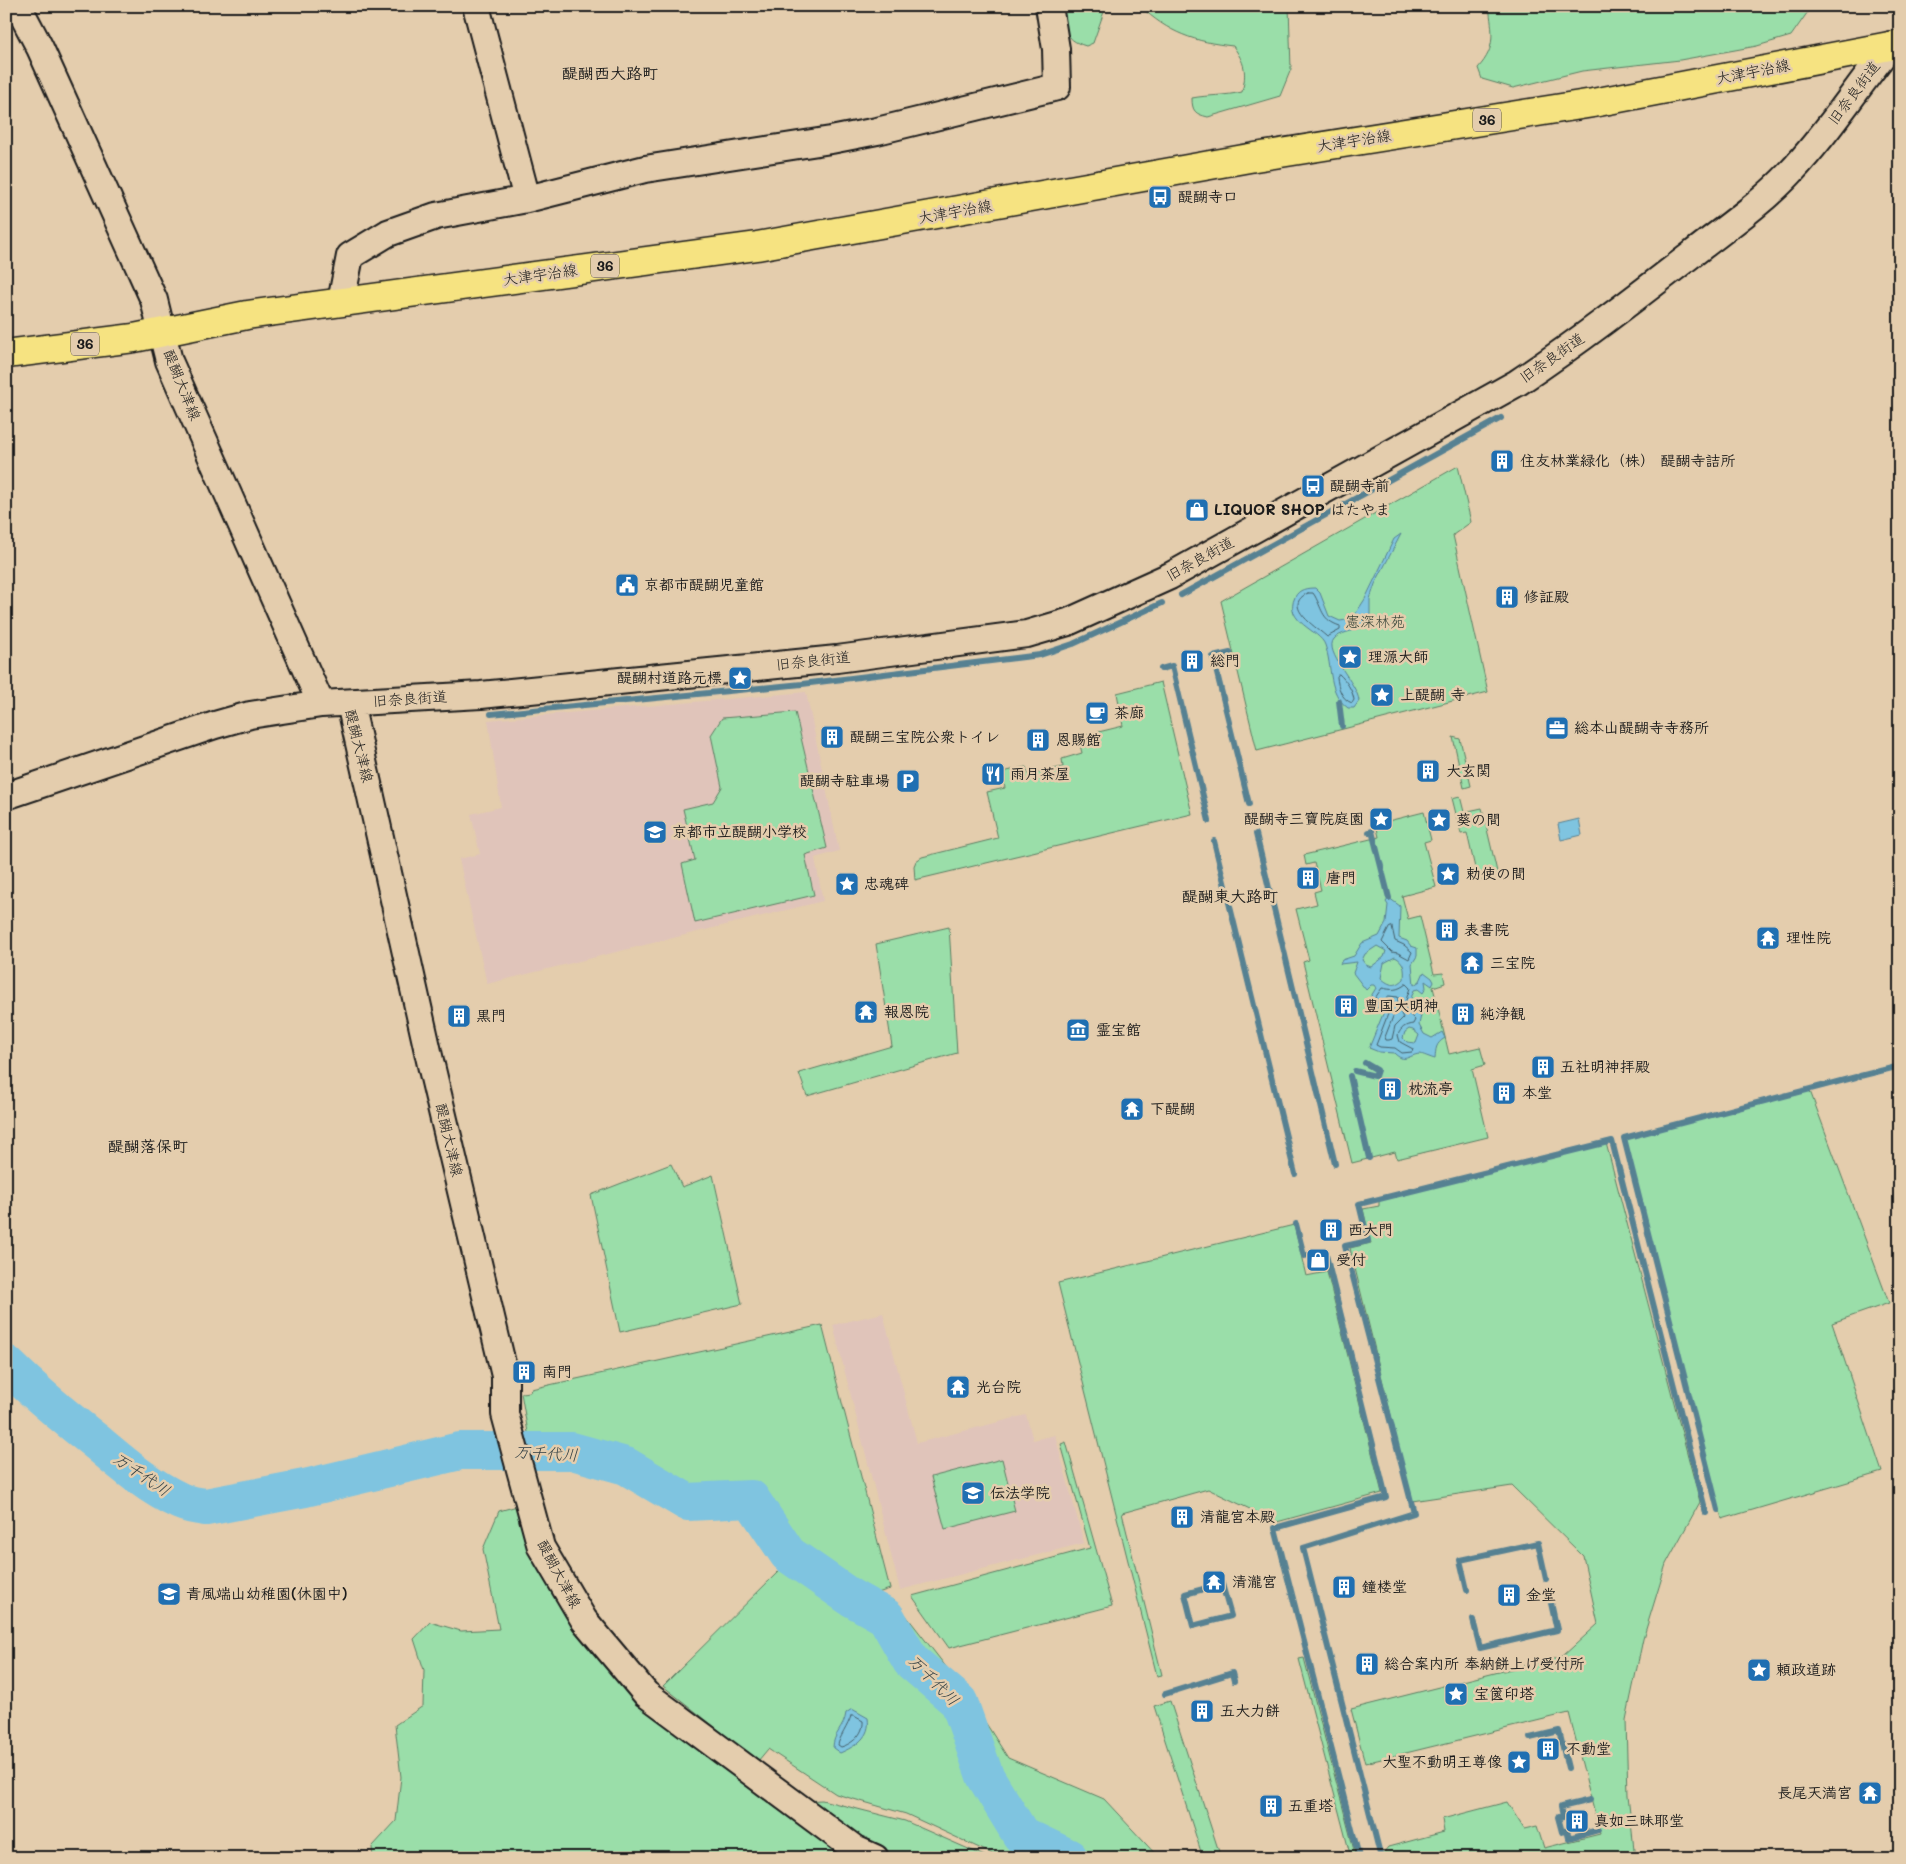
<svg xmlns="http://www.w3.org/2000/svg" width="1906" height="1864" font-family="Mali,'Klee One',sans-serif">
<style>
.built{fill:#e0c4ba}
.green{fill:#9adea9;stroke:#5b7d62}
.water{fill:#7fc4e0;stroke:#578192;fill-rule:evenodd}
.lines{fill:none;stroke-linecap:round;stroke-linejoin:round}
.shore{stroke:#445f6a;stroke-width:1}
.stream{stroke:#578192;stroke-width:6}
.river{stroke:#7fc4e0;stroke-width:38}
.secondary-casing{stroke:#1c1c1c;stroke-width:30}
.primary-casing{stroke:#1c1c1c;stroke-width:31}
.secondary{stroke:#e4cdad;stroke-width:26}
.primary{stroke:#f6e381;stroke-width:28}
.labels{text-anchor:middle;stroke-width:5;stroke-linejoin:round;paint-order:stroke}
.shield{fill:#e4cdad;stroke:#585148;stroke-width:1}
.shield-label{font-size:14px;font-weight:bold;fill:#1c1c1c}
.street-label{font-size:15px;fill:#1c1c1c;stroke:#e4cdad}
.poi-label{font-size:15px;font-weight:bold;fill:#1c1c1c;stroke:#e4cdad;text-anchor:start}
.park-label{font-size:15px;fill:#354338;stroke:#e4cdad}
.neighbourhood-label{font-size:16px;font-weight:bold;fill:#1c1c1c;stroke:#e4cdad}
.water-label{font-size:16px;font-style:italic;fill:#303e43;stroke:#e4cdad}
</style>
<rect width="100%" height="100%" fill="#e4cdad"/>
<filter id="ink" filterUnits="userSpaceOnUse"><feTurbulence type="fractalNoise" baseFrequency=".02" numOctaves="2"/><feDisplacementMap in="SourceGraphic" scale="10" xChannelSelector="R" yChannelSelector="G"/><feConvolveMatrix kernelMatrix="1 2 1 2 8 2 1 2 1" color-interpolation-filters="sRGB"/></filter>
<g filter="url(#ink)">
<path class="built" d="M806,692L839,851L815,858L823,901L487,984L459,859L480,854L471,814L501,807L488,720Z
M883,1313L917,1443L1026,1415L1033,1440L1055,1435L1084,1543L900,1590L833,1325Z"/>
<path class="green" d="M1061,6H1106L1093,43L1086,46C1062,39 1066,28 1061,6Z
M1140,6H1289L1291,69L1280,96L1208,117C1195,114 1192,111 1192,98C1208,95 1225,96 1242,92C1247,72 1245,63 1233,46C1195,42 1168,33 1140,6Z
M1489,6H1812L1791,36L1757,46L1680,60L1582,71L1513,88L1482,79L1478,68C1497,47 1492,32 1489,6Z
M1458,466L1471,522L1453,535L1488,692L1257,751L1221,601Z
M1161,682L1192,814L915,880L914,866L916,861L922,857L998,838L987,792L1005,788L1002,772L1026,767L1028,774L1063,767L1062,759L1082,753L1078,737L1123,726L1117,693Z
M795,712L827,848L805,855L814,895L695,923L682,864L695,860L683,809L713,802L722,787L711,735L722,718Z
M1453,737L1460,739L1471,786L1464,788Z
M1460,796L1464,812L1482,808L1498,876L1478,881L1467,833L1461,834L1452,798Z
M1424,812L1431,840L1424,842L1436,887L1402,896L1408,919L1420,916L1434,974L1443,973L1445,983L1433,987L1449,1054L1480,1047L1485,1065L1472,1069L1488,1137L1397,1159L1395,1152L1352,1163L1303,962L1309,960L1296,909L1317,904L1314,892L1321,890L1314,863L1306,865L1304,855L1379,837L1376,824Z
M949,927L957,1053L807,1096L799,1073L892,1046L876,944Z
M1810,1091L1889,1303L1832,1323L1882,1472L1722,1519L1626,1139Z
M1606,1143L1700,1502L1666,1564L1643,1639L1626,1720L1628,1796L1635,1858H1379L1388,1847L1444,1832L1442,1819L1507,1802L1524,1829L1537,1826L1544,1848L1600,1834L1569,1713L1365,1763L1351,1709L1563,1656L1598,1624L1583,1556L1512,1486L1412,1501L1350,1248L1371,1243L1363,1209L1379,1206V1200Z
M671,1164L682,1187L713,1175L742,1304L620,1332L591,1195Z
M1294,1225L1306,1276L1327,1272L1382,1493L1277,1522L1208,1489L1122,1513L1162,1675L1157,1676L1058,1283Z
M822,1325L890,1589L865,1597L810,1561L757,1490L687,1484L633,1450L587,1438H529L521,1393L530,1392L531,1389Z
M1066,1442L1112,1606L949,1648L912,1596L1090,1548L1061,1444Z
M1002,1459L1015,1511L945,1529L931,1477Z
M521,1505L576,1623L852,1858H373L372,1847L396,1821L401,1777L395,1725L423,1706L424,1670L414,1639L430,1622L461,1631L499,1629L483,1549L499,1511Z
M787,1563L882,1624L904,1664L953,1705L980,1778L1019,1837L1033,1845L1031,1858H1001L906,1814L836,1794L768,1749L758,1761L663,1686Z
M894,1600L968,1695L1008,1758L1104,1799L1159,1858H1081L1024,1832L988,1775L962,1700L914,1657L890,1615L874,1606Z
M1304,1658L1356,1858H1351L1299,1659Z
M1170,1701L1221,1858H1203L1154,1706Z
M822,1800L905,1821L989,1858H894L862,1844L801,1801Z"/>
<path class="water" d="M1401,534L1375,584L1370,599V617C1367,620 1365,624 1362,626C1353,632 1340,632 1334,639C1323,652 1358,684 1359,701L1354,708H1348C1327,692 1333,668 1325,645C1320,630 1283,622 1295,597C1299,589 1307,588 1315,588L1320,593L1329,616L1340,621L1346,620L1354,616L1365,599L1394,539Z
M1579,819L1582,835L1561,840L1558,824Z
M1389,898L1400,906L1399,938L1407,941L1411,946L1417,948V956L1412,964L1414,985L1420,981L1424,972L1432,978L1434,982L1432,986L1425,981L1426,988L1423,993L1418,989L1414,990L1409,1004L1414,1013L1421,1015L1419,1025L1424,1034L1432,1038L1442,1032L1445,1038C1435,1044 1436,1049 1435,1059C1431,1058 1422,1054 1420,1054C1408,1055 1405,1064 1394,1053L1379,1052L1369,1048L1383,1014L1378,1008L1368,1001L1376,988L1374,985H1371L1366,990L1353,973L1357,962L1340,964L1342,960L1354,956L1362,943L1379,936L1386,923L1388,905L1386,902ZM1377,946L1386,951L1384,957L1371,967L1366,965L1362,960L1365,954ZM1395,957C1404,961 1405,969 1404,979C1396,987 1390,986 1381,978L1384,963ZM1409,1029L1413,1030L1419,1035L1416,1043L1407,1042L1403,1038L1405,1032Z
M852,1709L868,1718C871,1737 856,1746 840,1753L833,1748C833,1733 844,1729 846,1713Z"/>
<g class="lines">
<path class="shore" d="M1308,593H1313L1315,596C1323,611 1322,620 1340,626V630L1327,637C1318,628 1280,606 1308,593Z
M1339,674C1346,680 1353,691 1354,700L1352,703C1341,699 1338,687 1337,677Z
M1392,927L1395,941L1404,945L1412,952L1409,959L1398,953L1392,952L1382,942L1389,928Z
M1406,984L1410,988L1404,1006L1410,1015L1415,1020L1413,1024C1405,1025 1401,1028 1398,1035L1400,1042L1413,1049L1412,1052L1402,1053L1395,1048L1380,1047L1376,1045L1388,1014L1383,1005L1375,998L1382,988C1392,990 1397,991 1406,984Z
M1389,996L1398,997V1007L1403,1018L1395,1026L1392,1039L1389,1040H1386L1385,1037L1394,1014L1386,999Z
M851,1716H854L863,1721C864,1734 852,1744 841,1747L838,1745C839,1738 848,1726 851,1716Z"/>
<path class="stream" d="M1181,595L1501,418
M1230,653L1213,657L1249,804
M1161,669L1172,666L1209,821
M1339,701L1342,726
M491,714L802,684L1040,655L1073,644L1162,603
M1369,832L1372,831L1389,898
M1256,834L1335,1164
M1214,841L1295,1174
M1355,1071L1375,1076L1377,1070L1365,1063
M1350,1076L1369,1158
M1860,1076L1900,1066
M1296,1224L1304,1256L1325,1251L1386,1497L1275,1528L1359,1857
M1718,1510L1624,1138L1856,1077
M1222,1584L1231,1616L1193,1626L1185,1594Z
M1467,1590L1460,1560L1538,1543L1546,1579
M1473,1620L1480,1648L1557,1630L1549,1594
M1165,1694L1232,1673L1234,1681
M1530,1738L1559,1731L1568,1768
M1590,1800L1561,1807L1563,1816L1558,1817L1562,1832L1567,1830L1569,1838L1598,1830
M1381,1858L1303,1548L1414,1513L1345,1246L1368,1241L1359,1204L1612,1141L1706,1513"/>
<path class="river" d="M6,1364C35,1393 67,1419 99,1444C124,1465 151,1488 180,1501C189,1505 197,1506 206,1507L305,1488L460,1451H572L626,1466L687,1502L751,1499L788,1554L850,1597L886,1617L911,1661L959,1702L985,1776L1021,1835L1069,1858"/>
<g class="secondary-casing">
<path id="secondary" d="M18,6L40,48L154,300L169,361L321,704
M476,6L527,199
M341,302L350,256L388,233L436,216L527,199L645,169L831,140L877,131L1057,87L1056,49L1049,6
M350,703L431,1065L505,1376V1414L541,1547L584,1620L646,1694L855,1849L875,1858
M6,796L215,725L250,715L321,704L481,695L837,659L1027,634L1068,622L1170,576L1517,383C1577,343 1634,299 1691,255C1724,229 1761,204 1790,173C1827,134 1857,87 1891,45"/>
</g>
<g class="primary-casing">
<path id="primary" d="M6,354L134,338L247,315L757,246L1255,157L1593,103L1900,44"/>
</g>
<use href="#secondary" class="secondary"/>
<use href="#primary" class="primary"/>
</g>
</g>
<defs>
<g id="bus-square" transform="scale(1.25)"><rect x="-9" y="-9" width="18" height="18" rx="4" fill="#1f6fb2" stroke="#e4cdad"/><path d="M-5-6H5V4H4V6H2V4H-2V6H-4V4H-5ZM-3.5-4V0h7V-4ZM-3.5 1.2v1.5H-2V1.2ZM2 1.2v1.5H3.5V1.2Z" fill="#fff"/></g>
<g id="building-square" transform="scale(1.25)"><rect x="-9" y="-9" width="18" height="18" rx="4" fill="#1f6fb2" stroke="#e4cdad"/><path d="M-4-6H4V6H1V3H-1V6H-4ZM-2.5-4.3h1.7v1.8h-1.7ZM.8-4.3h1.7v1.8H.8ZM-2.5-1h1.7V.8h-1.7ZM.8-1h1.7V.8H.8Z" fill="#fff"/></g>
<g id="shop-square" transform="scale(1.25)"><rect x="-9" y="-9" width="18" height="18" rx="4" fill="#1f6fb2" stroke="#e4cdad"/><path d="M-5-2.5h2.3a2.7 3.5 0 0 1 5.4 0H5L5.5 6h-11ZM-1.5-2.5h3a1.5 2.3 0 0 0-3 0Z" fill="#fff"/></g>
<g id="civic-square" transform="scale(1.25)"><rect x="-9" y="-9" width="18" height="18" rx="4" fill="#1f6fb2" stroke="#e4cdad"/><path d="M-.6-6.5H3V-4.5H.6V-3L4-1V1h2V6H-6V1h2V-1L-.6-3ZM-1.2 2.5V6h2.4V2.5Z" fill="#fff"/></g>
<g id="sight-square" transform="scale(1.25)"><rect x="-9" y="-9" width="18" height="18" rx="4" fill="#1f6fb2" stroke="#e4cdad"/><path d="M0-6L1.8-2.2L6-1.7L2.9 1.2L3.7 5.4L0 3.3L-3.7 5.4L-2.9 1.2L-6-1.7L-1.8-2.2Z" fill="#fff"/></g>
<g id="cafe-square" transform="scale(1.25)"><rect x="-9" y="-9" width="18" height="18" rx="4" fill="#1f6fb2" stroke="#e4cdad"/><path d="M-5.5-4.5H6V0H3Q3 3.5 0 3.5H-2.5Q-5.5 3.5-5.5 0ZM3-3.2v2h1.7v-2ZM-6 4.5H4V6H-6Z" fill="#fff"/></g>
<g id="office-square" transform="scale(1.25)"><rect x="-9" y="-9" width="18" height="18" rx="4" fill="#1f6fb2" stroke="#e4cdad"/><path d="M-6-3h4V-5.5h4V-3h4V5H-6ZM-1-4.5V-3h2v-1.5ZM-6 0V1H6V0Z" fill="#fff"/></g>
<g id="restaurant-square" transform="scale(1.25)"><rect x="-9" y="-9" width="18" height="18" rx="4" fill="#1f6fb2" stroke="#e4cdad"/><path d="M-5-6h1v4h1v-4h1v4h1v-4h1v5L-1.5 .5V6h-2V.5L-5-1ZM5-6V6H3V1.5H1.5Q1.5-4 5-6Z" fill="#fff"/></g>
<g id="parking-square" transform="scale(1.25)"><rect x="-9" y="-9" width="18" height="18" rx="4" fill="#1f6fb2" stroke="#e4cdad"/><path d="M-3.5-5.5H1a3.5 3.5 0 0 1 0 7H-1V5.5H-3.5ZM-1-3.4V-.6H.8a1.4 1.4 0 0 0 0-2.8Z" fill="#fff"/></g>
<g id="school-square" transform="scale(1.25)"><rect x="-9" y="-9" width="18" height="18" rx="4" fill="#1f6fb2" stroke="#e4cdad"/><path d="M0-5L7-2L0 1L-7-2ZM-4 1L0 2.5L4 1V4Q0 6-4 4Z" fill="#fff"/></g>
<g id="temple-square" transform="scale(1.25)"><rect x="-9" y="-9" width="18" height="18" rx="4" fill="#1f6fb2" stroke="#e4cdad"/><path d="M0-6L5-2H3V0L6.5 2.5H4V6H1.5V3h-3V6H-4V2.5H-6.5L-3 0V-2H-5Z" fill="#fff"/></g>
<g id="museum-square" transform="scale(1.25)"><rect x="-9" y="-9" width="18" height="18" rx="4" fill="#1f6fb2" stroke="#e4cdad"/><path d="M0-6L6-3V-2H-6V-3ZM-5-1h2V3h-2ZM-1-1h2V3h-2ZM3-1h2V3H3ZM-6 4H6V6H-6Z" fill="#fff"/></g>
</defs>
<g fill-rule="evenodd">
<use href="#bus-square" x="1160" y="197"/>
<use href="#building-square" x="1502" y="461"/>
<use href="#bus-square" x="1313" y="486"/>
<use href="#shop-square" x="1197" y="510"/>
<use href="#civic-square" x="627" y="585"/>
<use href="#building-square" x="1507" y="597"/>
<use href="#sight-square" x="1350" y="657"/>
<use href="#building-square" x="1192" y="661"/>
<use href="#sight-square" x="740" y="678"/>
<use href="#sight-square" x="1382" y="695"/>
<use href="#cafe-square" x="1097" y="713"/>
<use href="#office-square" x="1557" y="728"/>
<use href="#building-square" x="832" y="737"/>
<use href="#building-square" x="1038" y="740"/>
<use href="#building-square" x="1428" y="771"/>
<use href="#restaurant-square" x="993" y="774"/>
<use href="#parking-square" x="908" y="781"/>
<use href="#sight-square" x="1381" y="819"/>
<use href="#sight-square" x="1439" y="820"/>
<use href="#school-square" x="655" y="832"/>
<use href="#sight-square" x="1448" y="874"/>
<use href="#building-square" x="1308" y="878"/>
<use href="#sight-square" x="847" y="884"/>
<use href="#building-square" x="1447" y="930"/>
<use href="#temple-square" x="1768" y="938"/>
<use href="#temple-square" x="1472" y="963"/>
<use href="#building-square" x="1346" y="1006"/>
<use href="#temple-square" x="866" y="1012"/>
<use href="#building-square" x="1463" y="1014"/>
<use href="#building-square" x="459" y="1016"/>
<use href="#museum-square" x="1078" y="1030"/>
<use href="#building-square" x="1543" y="1067"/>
<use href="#building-square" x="1390" y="1089"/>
<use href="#building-square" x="1504" y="1093"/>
<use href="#temple-square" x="1132" y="1109"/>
<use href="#building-square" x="1331" y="1230"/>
<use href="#shop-square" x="1318" y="1260"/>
<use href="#building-square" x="524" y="1372"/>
<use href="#temple-square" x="958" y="1387"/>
<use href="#school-square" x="973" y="1493"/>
<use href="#building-square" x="1182" y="1517"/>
<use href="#temple-square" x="1214" y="1582"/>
<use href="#building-square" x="1344" y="1587"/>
<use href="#school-square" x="169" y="1594"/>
<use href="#building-square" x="1509" y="1595"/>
<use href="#building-square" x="1367" y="1664"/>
<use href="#sight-square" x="1759" y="1670"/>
<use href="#sight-square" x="1456" y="1694"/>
<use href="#building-square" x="1202" y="1711"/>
<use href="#building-square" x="1548" y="1749"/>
<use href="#sight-square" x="1519" y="1762"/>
<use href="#temple-square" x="1870" y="1793"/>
<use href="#building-square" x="1271" y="1806"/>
<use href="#building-square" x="1577" y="1821"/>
</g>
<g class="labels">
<g class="shield">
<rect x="1473" y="108.5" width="28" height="23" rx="4"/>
<rect x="591" y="254.5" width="28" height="23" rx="4"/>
<rect x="71" y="332.5" width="28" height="23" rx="4"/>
</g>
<g class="shield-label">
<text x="1487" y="125">36</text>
<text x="605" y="271">36</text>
<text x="85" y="349">36</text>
</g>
<g class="street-label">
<text transform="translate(1753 72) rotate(-11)" y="5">大津宇治線</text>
<text transform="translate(1854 93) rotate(-53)" y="5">旧奈良街道</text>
<text transform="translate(1354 141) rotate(-9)" y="5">大津宇治線</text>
<text transform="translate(955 212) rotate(-10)" y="5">大津宇治線</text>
<text transform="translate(540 275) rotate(-8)" y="5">大津宇治線</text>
<text transform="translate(1552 358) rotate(-35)" y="5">旧奈良街道</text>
<text transform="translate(182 385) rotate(68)" y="5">醍醐大津線</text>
<text transform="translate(1200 559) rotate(-29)" y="5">旧奈良街道</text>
<text transform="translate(813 661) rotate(-6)" y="5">旧奈良街道</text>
<text transform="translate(410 699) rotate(-4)" y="5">旧奈良街道</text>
<text transform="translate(359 746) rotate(76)" y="5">醍醐大津線</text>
<text transform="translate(449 1140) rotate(77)" y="5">醍醐大津線</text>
<text transform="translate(559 1574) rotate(62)" y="5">醍醐大津線</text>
</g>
<g class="poi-label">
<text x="1178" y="202">醍醐寺口</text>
<text x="1520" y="466">住友林業緑化（株） 醍醐寺詰所</text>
<text x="1330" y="491">醍醐寺前</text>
<text x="1214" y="515">LIQUOR SHOP はたやま</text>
<text x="644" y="590">京都市醍醐児童館</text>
<text x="1524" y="602">修証殿</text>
<text x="1368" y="662">理源大師</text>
<text x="1210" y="666">総門</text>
<text x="722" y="683" text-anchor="end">醍醐村道路元標</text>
<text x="1400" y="700">上醍醐 寺</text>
<text x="1114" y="718">茶廊</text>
<text x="1574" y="733">総本山醍醐寺寺務所</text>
<text x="850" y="742">醍醐三宝院公衆トイレ</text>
<text x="1056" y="745">恩賜館</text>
<text x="1446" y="776">大玄関</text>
<text x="1010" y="779">雨月茶屋</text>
<text x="890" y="786" text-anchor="end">醍醐寺駐車場</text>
<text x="1364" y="824" text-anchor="end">醍醐寺三寶院庭園</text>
<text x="1456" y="825">葵の間</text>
<text x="672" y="837">京都市立醍醐小学校</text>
<text x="1466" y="879">勅使の間</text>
<text x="1326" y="883">唐門</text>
<text x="864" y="889">忠魂碑</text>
<text x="1464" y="935">表書院</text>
<text x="1786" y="943">理性院</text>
<text x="1490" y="968">三宝院</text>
<text x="1364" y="1011">豊国大明神</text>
<text x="884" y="1017">報恩院</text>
<text x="1480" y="1019">純浄観</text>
<text x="476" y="1021">黒門</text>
<text x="1096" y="1035">霊宝館</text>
<text x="1560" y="1072">五社明神拝殿</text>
<text x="1408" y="1094">枕流亭</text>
<text x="1522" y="1098">本堂</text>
<text x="1150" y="1114">下醍醐</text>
<text x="1348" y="1235">西大門</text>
<text x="1336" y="1265">受付</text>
<text x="542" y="1377">南門</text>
<text x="976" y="1392">光台院</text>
<text x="990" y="1498">伝法学院</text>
<text x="1200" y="1522">清龍宮本殿</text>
<text x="1232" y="1587">清瀧宮</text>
<text x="1362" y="1592">鐘楼堂</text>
<text x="186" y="1599">青風端山幼稚園(休園中)</text>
<text x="1526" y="1600">金堂</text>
<text x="1384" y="1669">総合案内所 奉納餅上げ受付所</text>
<text x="1776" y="1675">頼政道跡</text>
<text x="1474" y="1699">宝篋印塔</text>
<text x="1220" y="1716">五大力餅</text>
<text x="1566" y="1754">不動堂</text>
<text x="1502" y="1767" text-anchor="end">大聖不動明王尊像</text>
<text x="1852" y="1798" text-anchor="end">長尾天満宮</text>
<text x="1288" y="1811">五重塔</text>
<text x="1594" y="1826">真如三昧耶堂</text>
</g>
<g class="park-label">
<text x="1375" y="627">憲深林苑</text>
</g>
<g class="neighbourhood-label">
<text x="610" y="79">醍醐西大路町</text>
<text x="1230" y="902">醍醐東大路町</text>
<text x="148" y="1152">醍醐落保町</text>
</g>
<g class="water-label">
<text transform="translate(546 1453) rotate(3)" y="6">万千代川</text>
<text transform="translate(142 1474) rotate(34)" y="6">万千代川</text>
<text transform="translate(934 1680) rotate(45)" y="6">万千代川</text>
</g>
</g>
<rect width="1906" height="1864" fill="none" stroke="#e4cdad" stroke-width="25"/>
<rect x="12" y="12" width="1881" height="1839" fill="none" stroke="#1c1c1c" stroke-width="2" filter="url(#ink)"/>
</svg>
